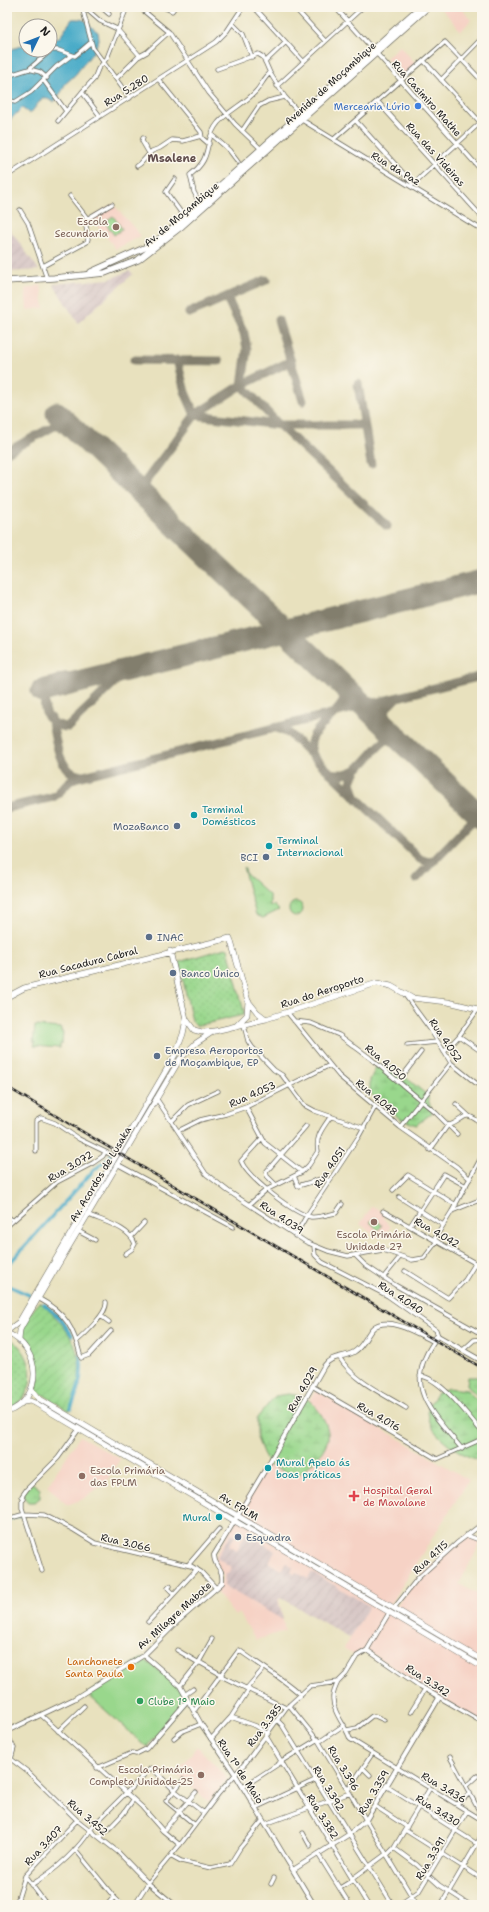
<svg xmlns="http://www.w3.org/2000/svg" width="489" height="1912" font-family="'Shantell Sans',sans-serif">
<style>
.built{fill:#f6d2c5}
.industrial{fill:url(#industrial-furrows)}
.grass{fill:url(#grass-tufts);stroke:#5a7a54}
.wetland{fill:url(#wetland-marsh);stroke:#5a7a54}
.park{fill:url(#park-dots);stroke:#5a7a54}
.garden{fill:url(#garden-furrows);stroke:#5a7a54}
.pitch{fill:#99d78c;stroke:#5a7a54}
.water{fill:#48abc8;stroke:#326472}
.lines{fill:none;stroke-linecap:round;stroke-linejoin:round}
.stream{stroke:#48abc8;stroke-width:1}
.canal{stroke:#48abc8;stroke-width:3.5}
.taxiway{stroke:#827e6d;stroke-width:9}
.runway{stroke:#827e6d;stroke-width:23}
.minor-casing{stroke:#636155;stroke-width:5}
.tertiary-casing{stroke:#636155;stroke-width:5.5}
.secondary-casing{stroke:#636155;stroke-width:6}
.trunk-casing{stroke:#636155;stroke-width:7}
.minor{stroke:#fff;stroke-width:3.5}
.tertiary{stroke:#fff;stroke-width:4}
.secondary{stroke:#fff;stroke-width:5}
.trunk{stroke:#fff;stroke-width:5.5}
.rail-casing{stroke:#1c1c1c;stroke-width:2.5}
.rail{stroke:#fbf7ec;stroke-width:1;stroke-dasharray:3;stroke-linecap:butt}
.shop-dot{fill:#3f7fe0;stroke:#fbf7ec;stroke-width:1.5}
.education-dot{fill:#8d6e63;stroke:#fbf7ec;stroke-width:1.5}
.culture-dot{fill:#0f9aa8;stroke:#fbf7ec;stroke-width:1.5}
.service-dot{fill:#5c6f8a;stroke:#fbf7ec;stroke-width:1.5}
.health-dot{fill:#e0444e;stroke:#fbf7ec;stroke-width:1.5}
.food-dot{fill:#e8710a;stroke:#fbf7ec;stroke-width:1.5}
.leisure-dot{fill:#2e9e5b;stroke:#fbf7ec;stroke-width:1.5}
.labels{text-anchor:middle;stroke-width:3;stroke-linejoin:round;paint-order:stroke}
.street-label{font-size:10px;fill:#1c1c1c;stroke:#fbf7ec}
.shop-label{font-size:10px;fill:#366cbe;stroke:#fbf7ec;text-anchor:end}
.education-label{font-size:10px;fill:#785e54;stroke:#fbf7ec;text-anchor:end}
.culture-label{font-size:10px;fill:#0d838f;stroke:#fbf7ec;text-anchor:start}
.service-label{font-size:10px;fill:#4e5e75;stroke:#fbf7ec;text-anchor:start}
.health-label{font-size:10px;fill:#be3a42;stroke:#fbf7ec;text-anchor:start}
.food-label{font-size:10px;fill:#c56008;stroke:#fbf7ec;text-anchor:end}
.leisure-label{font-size:10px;fill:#27864d;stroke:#fbf7ec;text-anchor:start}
.neighbourhood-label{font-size:11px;font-weight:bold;fill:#614e4d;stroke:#fbf7ec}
</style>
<defs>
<pattern id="industrial-furrows" width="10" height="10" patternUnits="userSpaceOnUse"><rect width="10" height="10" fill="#d1bfbf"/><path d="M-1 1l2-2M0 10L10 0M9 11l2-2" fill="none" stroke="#b3a4a4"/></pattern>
<pattern id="grass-tufts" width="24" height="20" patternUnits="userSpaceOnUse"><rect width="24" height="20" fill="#99d78c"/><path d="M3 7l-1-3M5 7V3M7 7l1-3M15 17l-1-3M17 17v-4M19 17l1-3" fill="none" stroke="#83b878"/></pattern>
<pattern id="wetland-marsh" width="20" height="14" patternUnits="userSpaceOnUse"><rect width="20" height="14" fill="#99d78c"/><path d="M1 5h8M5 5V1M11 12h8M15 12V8" fill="none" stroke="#83b878"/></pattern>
<pattern id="park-dots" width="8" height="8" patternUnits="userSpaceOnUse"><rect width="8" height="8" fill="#99d78c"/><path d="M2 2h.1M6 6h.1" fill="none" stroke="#83b878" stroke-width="1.8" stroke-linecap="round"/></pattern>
<pattern id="garden-furrows" width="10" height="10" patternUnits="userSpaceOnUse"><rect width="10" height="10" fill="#99d78c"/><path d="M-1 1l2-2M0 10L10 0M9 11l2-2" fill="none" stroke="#83b878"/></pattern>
</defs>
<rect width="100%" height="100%" fill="#fbf7ec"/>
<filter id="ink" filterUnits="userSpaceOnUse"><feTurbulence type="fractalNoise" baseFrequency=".025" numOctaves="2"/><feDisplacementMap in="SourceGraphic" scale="8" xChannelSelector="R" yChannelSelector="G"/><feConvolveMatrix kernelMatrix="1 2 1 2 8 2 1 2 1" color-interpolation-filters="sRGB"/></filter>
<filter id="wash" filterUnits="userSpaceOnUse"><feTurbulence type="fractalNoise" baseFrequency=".012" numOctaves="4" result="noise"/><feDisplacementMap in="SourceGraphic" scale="16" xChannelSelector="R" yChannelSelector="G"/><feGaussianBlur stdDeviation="0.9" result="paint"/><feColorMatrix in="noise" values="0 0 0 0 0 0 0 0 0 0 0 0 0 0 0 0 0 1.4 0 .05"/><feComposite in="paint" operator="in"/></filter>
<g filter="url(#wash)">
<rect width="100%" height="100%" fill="#e8e1be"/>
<path class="built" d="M440,7H460L471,20L461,31Z
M400,46L417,65L403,78L386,58Z
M113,204L141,236L116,249L91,218Z
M41,285L44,308L27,310L25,289Z
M372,1206L386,1214L383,1218L391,1227L378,1238L360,1224Z
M316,1390L469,1480L391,1603L396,1606L418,1578L466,1535L482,1540L459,1584L482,1597V1722L439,1698L367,1650L357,1656L343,1648L351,1637L280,1596L279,1600L285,1631L256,1640L242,1618L238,1613L235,1616L214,1589L221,1583L223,1576L214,1559L239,1511Z
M80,1436L120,1459L105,1484L83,1499L67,1505L47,1486Z
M197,1746L227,1778L209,1802L176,1774Z"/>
<path class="industrial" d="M7,226L39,270L7,272Z
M129,271L133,274L78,323L53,284L110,279Z
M246,1533L275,1551L269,1563L281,1570L286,1563L293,1567L291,1571L295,1574L296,1572L308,1579L312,1572L369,1606L350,1638L280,1597L278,1600L283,1620L224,1586L225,1574H228L232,1568L217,1557L231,1534L235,1536L229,1545L237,1550Z"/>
<path class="grass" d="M243,867L245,869L246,874L270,896V906L274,905L279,910L263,918L256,915Z
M289 909a7 7 0 1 1 14 0a7 7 0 1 1-14 0Z"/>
<path class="wetland" d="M392,1066L427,1095L432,1113L416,1125L399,1118L370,1093V1080L376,1067Z
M468,1377H482V1400L467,1386Z
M448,1388L467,1390L482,1405V1460C468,1460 443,1442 434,1430C429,1423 428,1415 428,1406L438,1393Z
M288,1394C293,1395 299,1395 303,1397C316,1402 333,1428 327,1442C322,1456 308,1467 297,1476L268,1465L257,1438V1418L275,1396Z
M32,1483L40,1489V1498L34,1502H28L21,1494Z"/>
<path class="park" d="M225,948L228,949L244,1012L243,1015L196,1026L192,1021L179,962Z
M7,1337C36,1352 41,1397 7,1409Z"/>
<path class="garden" d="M40,1302C65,1325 85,1347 78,1384C76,1393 72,1402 69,1411L36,1390C39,1377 38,1363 33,1350C29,1343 20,1338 23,1328C25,1319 34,1309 40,1302Z"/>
<path class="pitch" d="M113,216L122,229L114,235L105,222Z
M35,1026L61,1028V1032H63L62,1044H60V1048L34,1046L35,1042H33Z
M375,1217L382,1226L378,1230L370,1222Z
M142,1658C155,1668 184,1685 185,1702L147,1747L87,1694Z"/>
<path class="water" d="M72,19C90,18 86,24 98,32L99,39L94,51L75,75L65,84L62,91L54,102L43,97L30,114L22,108L10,120L7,121V51L26,44V50H50V40L60,37Z"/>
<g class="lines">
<path class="stream" d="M7,1521L24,1516"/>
<path class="canal" d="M7,1266L93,1171L111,1156V1154
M7,1285L29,1295
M44,1304L60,1318L72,1335
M71,1408C78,1392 84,1373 80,1356"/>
<path class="taxiway" d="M227,298L244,333L247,349L242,385L279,425L387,526
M189,313L266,280
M278,320L303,401
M134,360L219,361
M177,360L185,392L195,415L279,425H364
M358,384L371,464
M7,452L65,420
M139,490L195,415L242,385L291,361
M82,681C45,659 27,726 68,727L121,676L133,668
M353,695L362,700L372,702
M51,718C56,737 57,774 82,776
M275,727L290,734L420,859L428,862L435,860
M384,731L386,708L396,698
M314,757C295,725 363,712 340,682
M330,773C363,780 366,752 389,738L398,739L408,747
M355,796L351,782L356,770
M468,804L473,814L471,822L482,821
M7,808L53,797C62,792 65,782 75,778L482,676
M416,879L471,822"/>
<path class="runway" d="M57,413L482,818
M42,691L482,581"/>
</g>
</g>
<g filter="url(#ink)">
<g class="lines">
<g class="minor-casing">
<path id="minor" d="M82,7L93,48L130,98
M84,7L100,21L117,29L140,56
M101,7L109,14
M139,7L169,32L209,93L235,124L261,149
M163,7L172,11L175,7
M254,7L303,61
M294,7L325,41
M335,7L482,171
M233,24L243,34L252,57
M424,61L481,123
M265,62L286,42
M29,69L40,72L47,78
M217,69L258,54L263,57L270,73
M7,76L29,69L51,50H58L75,56L90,43
M117,78L138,57L147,52L169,32
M159,80L201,132L202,138L209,144
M441,80L482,38
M44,81L66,111
M277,86L363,7
M7,100L15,102L31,92L56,67L72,55
M378,102L482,217
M100,116L82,92L94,79L98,69L107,58L127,7
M302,120L482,230
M58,121L82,92
M356,121L413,184
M242,131L259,106L268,101L285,97
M212,135L229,150L238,162
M143,138L142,141L149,153
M334,139L445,42L482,81
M137,166L140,164L152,151L160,148L172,140L183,141L201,136
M7,176L216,42L227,31L243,7
M175,179L166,192L185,218
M411,186L482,121
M70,196L87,218
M200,204L194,192L190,175C213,157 203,147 215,127C224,112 246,104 257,90C262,84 264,78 270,73L285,97L301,115
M20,210L28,223L46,276
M43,266L87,242L88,239L85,220L112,204
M405,995L430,1029L451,1063L482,1088
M287,1012L339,1076L400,1127L457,1167L470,1179
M294,1021L311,1023L339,1035L370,1058L436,1113L457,1134
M244,1025L248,1041L252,1047L274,1070L282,1075L304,1105L315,1111L364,1128
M459,1036L482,1052
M407,1045L437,1042
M444,1052L459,1036L478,1009
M398,1082L421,1052
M156,1098L206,1174L228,1191L306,1242L328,1251L348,1256L383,1250L412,1260L424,1258L437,1241
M456,1104L469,1116
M246,1107L265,1143L302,1172
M172,1121L188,1105L218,1091
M400,1127L451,1063
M178,1131L200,1120L226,1114L246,1107L330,1065
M262,1138L241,1161C248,1178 293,1213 311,1217C315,1218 331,1214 336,1213L342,1204
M430,1150L448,1125C456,1125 463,1115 468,1116C472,1116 479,1122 482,1124
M36,1151V1121L41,1118L55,1123L79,1139L116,1157
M117,1164L233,1227
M294,1176L298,1186L324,1178L329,1181
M276,1185L267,1176L266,1172L306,1126
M393,1190L408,1175L456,1205
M399,1197L443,1225
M250,1204L266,1190L302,1172L309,1165L318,1151C315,1136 323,1128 331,1116
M383,1211L482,1267
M452,1211L482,1199
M87,1214C101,1221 130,1227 135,1244L132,1249L125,1254
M7,1216L12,1220
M7,1226L57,1182L93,1163L103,1156L105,1152
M410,1226L444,1174L466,1186
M78,1231L95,1240
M295,1236L307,1215L359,1136L375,1107
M131,1237L144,1223
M434,1240L452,1211L482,1156
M314,1246L315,1255L322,1262L388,1296L436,1330L438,1336C400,1385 430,1410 462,1449
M356,1256L365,1265L395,1285L480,1333
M405,1271L448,1298L465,1280L475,1264
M383,1278L400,1257
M38,1298C66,1313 74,1328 81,1358L89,1355L111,1331
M101,1316L109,1322
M77,1341C86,1333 108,1312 106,1302
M463,1350L474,1340L482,1339
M339,1357C355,1382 382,1393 406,1408
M420,1376C440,1377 469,1417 482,1432
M312,1386L437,1459L482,1439
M7,1519L25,1514L44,1515L74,1530L95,1543L191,1566L201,1572L216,1588
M466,1535L482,1541
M188,1565L219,1529
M42,1571L22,1508V1501L24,1499L22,1496L27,1489L58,1458L79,1429
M170,1586L168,1588L174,1594
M394,1608L418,1578L457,1543L482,1524
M148,1622L197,1569
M177,1650L199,1663
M367,1650L418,1685L482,1722
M199,1662L222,1675
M221,1676L286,1708
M338,1682C336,1686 333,1692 333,1697C332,1712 346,1726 350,1739L482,1820
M180,1686L199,1662L212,1639
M247,1688L264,1668
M186,1694L193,1689
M289,1705L319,1742L417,1905
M194,1711L239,1650C259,1665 281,1677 300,1694
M411,1712L425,1689
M41,1715L142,1807L163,1831L180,1845
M231,1717L256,1726L268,1734
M277,1720L282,1725L393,1905
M347,1730L357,1728L372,1716H375L384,1720
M58,1731L84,1706
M7,1734L14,1748L11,1759
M266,1736L368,1905
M174,1738L181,1732L201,1724
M211,1739L231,1717L249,1689
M319,1742L344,1725
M7,1756L28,1772L77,1820L118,1852L148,1883L175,1905
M450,1757L482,1816
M280,1762L318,1739
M97,1768L132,1753L136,1754L146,1749L188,1700
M363,1768L370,1775
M183,1780L166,1801L195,1825
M386,1786L482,1847
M466,1786L477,1776
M243,1787L280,1763
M348,1790L372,1754
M457,1804L470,1793
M375,1806L407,1827
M255,1808L315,1780
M435,1818L440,1811
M265,1824L350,1793
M405,1830L482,1879
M163,1831L196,1792
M303,1833L310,1846
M100,1838L123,1814L133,1800
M394,1848L417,1865L439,1885L470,1905
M75,1849L114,1897L122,1905
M318,1854L350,1905
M387,1855L394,1848L430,1788
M172,1856L181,1861L211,1868L230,1864L240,1848L263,1820
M25,1876L47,1905
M352,1879L386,1854
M271,1884L274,1878
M31,1885C56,1870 77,1852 93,1826L151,1768L153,1769L174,1790L204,1813
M340,1888L353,1880
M16,1905L25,1876L77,1820
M107,1905L114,1897
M134,1905L148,1883L183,1841L219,1793L247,1761L286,1708L310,1686L338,1682L346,1674L357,1656L367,1650L389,1613
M399,1905L419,1891L467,1811
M441,1905L482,1835"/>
</g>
<g class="tertiary-casing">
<path id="tertiary" d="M144,1655L180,1686L201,1724L235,1774L314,1905
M7,1731L74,1699L144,1655L177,1622L222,1583C224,1566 214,1568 214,1555L268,1465L324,1366C331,1355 344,1358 354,1352C364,1346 366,1335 373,1328C387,1315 419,1334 431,1340L438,1336L482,1361
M293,1870L348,1835L366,1820L439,1698"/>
</g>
<g class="secondary-casing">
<path id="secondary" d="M170,951L186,1019L194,1030L202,1032L215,1031L266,1019L377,983L391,986L412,998L448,1002L482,1010
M7,997L24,988L230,938L248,1001L247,1015L236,1026
M249,1002L257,1012L266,1019
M7,1331L19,1322L175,1055L183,1034L186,1019
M7,1333C42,1348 44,1399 7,1412
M19,1340L20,1330L23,1324L180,1059L196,1043L214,1031
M31,1389L38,1398L482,1660
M24,1402L30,1401L35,1403L482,1667"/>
</g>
<g class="trunk-casing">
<path id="trunk" d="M91,272L151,245L168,232L420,7
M7,281L54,278L105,273L138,260L182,226L428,7"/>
</g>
<use href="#minor" class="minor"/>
<use href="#tertiary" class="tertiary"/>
<use href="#secondary" class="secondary"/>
<use href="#trunk" class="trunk"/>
<g class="rail-casing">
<path id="rail" d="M7,1087L482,1368"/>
</g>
<use href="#rail" class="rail"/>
</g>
</g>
<circle class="shop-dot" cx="418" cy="106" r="4"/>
<g class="education-dot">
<circle cx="116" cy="227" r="4"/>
<circle cx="374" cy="1222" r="4"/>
<circle cx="82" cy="1476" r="4"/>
<circle cx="201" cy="1775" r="4"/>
</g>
<g class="culture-dot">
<circle cx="194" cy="815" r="4"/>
<circle cx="269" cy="846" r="4"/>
<circle cx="268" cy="1468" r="4"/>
<circle cx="219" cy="1517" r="4"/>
</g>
<g class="service-dot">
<circle cx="177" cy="826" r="4"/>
<circle cx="266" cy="857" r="4"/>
<circle cx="149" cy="937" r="4"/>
<circle cx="173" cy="973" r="4"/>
<circle cx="157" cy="1056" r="4"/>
<circle cx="238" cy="1537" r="4"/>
</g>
<path class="health-dot" d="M352 1490h4v4h4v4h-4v4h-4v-4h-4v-4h4z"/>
<circle class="food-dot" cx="131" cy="1667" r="4"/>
<circle class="leisure-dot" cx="140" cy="1701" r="4"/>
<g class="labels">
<g class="street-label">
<text transform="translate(330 83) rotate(-42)" y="4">Avenida de Moçambique</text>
<text transform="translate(126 90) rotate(-32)" y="4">Rua 5.280</text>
<text transform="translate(427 98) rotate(48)" y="4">Rua Casimiro Mathe</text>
<text transform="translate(436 154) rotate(48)" y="4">Rua das Videiras</text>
<text transform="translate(396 168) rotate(31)" y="4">Rua da Paz</text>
<text transform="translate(181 214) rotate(-40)" y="4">Av. de Moçambique</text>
<text transform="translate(88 962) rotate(-14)" y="4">Rua Sacadura Cabral</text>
<text transform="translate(322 991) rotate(-18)" y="4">Rua do Aeroporto</text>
<text transform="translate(446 1040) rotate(56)" y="4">Rua 4.052</text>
<text transform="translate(386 1062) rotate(40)" y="4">Rua 4.050</text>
<text transform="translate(252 1094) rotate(-24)" y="4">Rua 4.053</text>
<text transform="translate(377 1097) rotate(40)" y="4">Rua 4.048</text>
<text transform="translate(70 1166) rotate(-31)" y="4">Rua 3.072</text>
<text transform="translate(329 1167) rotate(-56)" y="4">Rua 4.051</text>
<text transform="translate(100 1174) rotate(-59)" y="4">Av. Acordos de Lusaka</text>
<text transform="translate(282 1217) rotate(34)" y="4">Rua 4.039</text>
<text transform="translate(437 1232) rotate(30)" y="4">Rua 4.042</text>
<text transform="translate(401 1297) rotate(33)" y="4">Rua 4.040</text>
<text transform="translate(302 1389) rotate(-61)" y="4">Rua 4.029</text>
<text transform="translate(379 1416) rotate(30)" y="4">Rua 4.016</text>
<text transform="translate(239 1506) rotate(31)" y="4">Av. FPLM</text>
<text transform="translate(126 1542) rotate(13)" y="4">Rua 3.066</text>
<text transform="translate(430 1557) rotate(-43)" y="4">Rua 4.115</text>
<text transform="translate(174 1615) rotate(-42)" y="4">Av. Milagre Mabote</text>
<text transform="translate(428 1680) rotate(33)" y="4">Rua 3.342</text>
<text transform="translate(264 1725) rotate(-53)" y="4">Rua 3.385</text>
<text transform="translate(344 1768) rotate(59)" y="4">Rua 3.396</text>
<text transform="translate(241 1771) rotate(57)" y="4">Rua 1º de Maio</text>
<text transform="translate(444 1787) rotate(31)" y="4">Rua 3.436</text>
<text transform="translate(329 1788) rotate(59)" y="4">Rua 3.392</text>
<text transform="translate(373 1792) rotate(-59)" y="4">Rua 3.359</text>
<text transform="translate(438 1810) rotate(32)" y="4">Rua 3.430</text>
<text transform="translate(323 1816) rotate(58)" y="4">Rua 3.382</text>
<text transform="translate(88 1817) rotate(41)" y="4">Rua 3.452</text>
<text transform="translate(43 1845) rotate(-47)" y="4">Rua 3.407</text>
<text transform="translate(430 1858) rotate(-59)" y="4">Rua 3.391</text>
</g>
<g class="shop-label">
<text x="410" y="110">Mercearia Lúrio</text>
</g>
<g class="education-label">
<text x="108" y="225">Escola<tspan x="108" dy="12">Secundaria</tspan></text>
<text x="374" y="1238" text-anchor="middle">Escola Primária<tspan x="374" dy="12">Unidade 27</tspan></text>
<text x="90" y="1474" text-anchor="start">Escola Primária<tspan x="90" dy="12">das FPLM</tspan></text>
<text x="193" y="1773">Escola Primária<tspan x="193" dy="12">Completa Unidade-25</tspan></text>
</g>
<g class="culture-label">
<text x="202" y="813">Terminal<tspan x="202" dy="12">Domésticos</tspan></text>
<text x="277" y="844">Terminal<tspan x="277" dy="12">Internacional</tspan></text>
<text x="276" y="1466">Mural Apelo ás<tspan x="276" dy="12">boas práticas</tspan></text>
<text x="211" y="1521" text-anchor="end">Mural</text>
</g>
<g class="service-label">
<text x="169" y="830" text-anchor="end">MozaBanco</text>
<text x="258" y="861" text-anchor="end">BCI</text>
<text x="157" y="941">INAC</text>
<text x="181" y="977">Banco Único</text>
<text x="165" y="1054">Empresa Aeroportos<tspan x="165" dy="12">de Moçambique, EP</tspan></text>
<text x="246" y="1541">Esquadra</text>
</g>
<g class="health-label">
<text x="363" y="1494">Hospital Geral<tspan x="363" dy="12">de Mavalane</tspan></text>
</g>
<g class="food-label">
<text x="123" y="1665">Lanchonete<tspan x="123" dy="12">Santa Paula</tspan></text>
</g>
<g class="leisure-label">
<text x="148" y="1705">Clube 1º Maio</text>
</g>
<g class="neighbourhood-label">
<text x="172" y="162">Msalene</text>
</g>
</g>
<rect width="489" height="1912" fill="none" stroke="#fbf7ec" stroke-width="24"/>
<g transform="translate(38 38) rotate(47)"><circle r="19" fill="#fbf7ec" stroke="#a29f99"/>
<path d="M0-3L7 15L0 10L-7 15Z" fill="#1f6fb2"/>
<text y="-6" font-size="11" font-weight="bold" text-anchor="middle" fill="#1c1c1c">N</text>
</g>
</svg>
